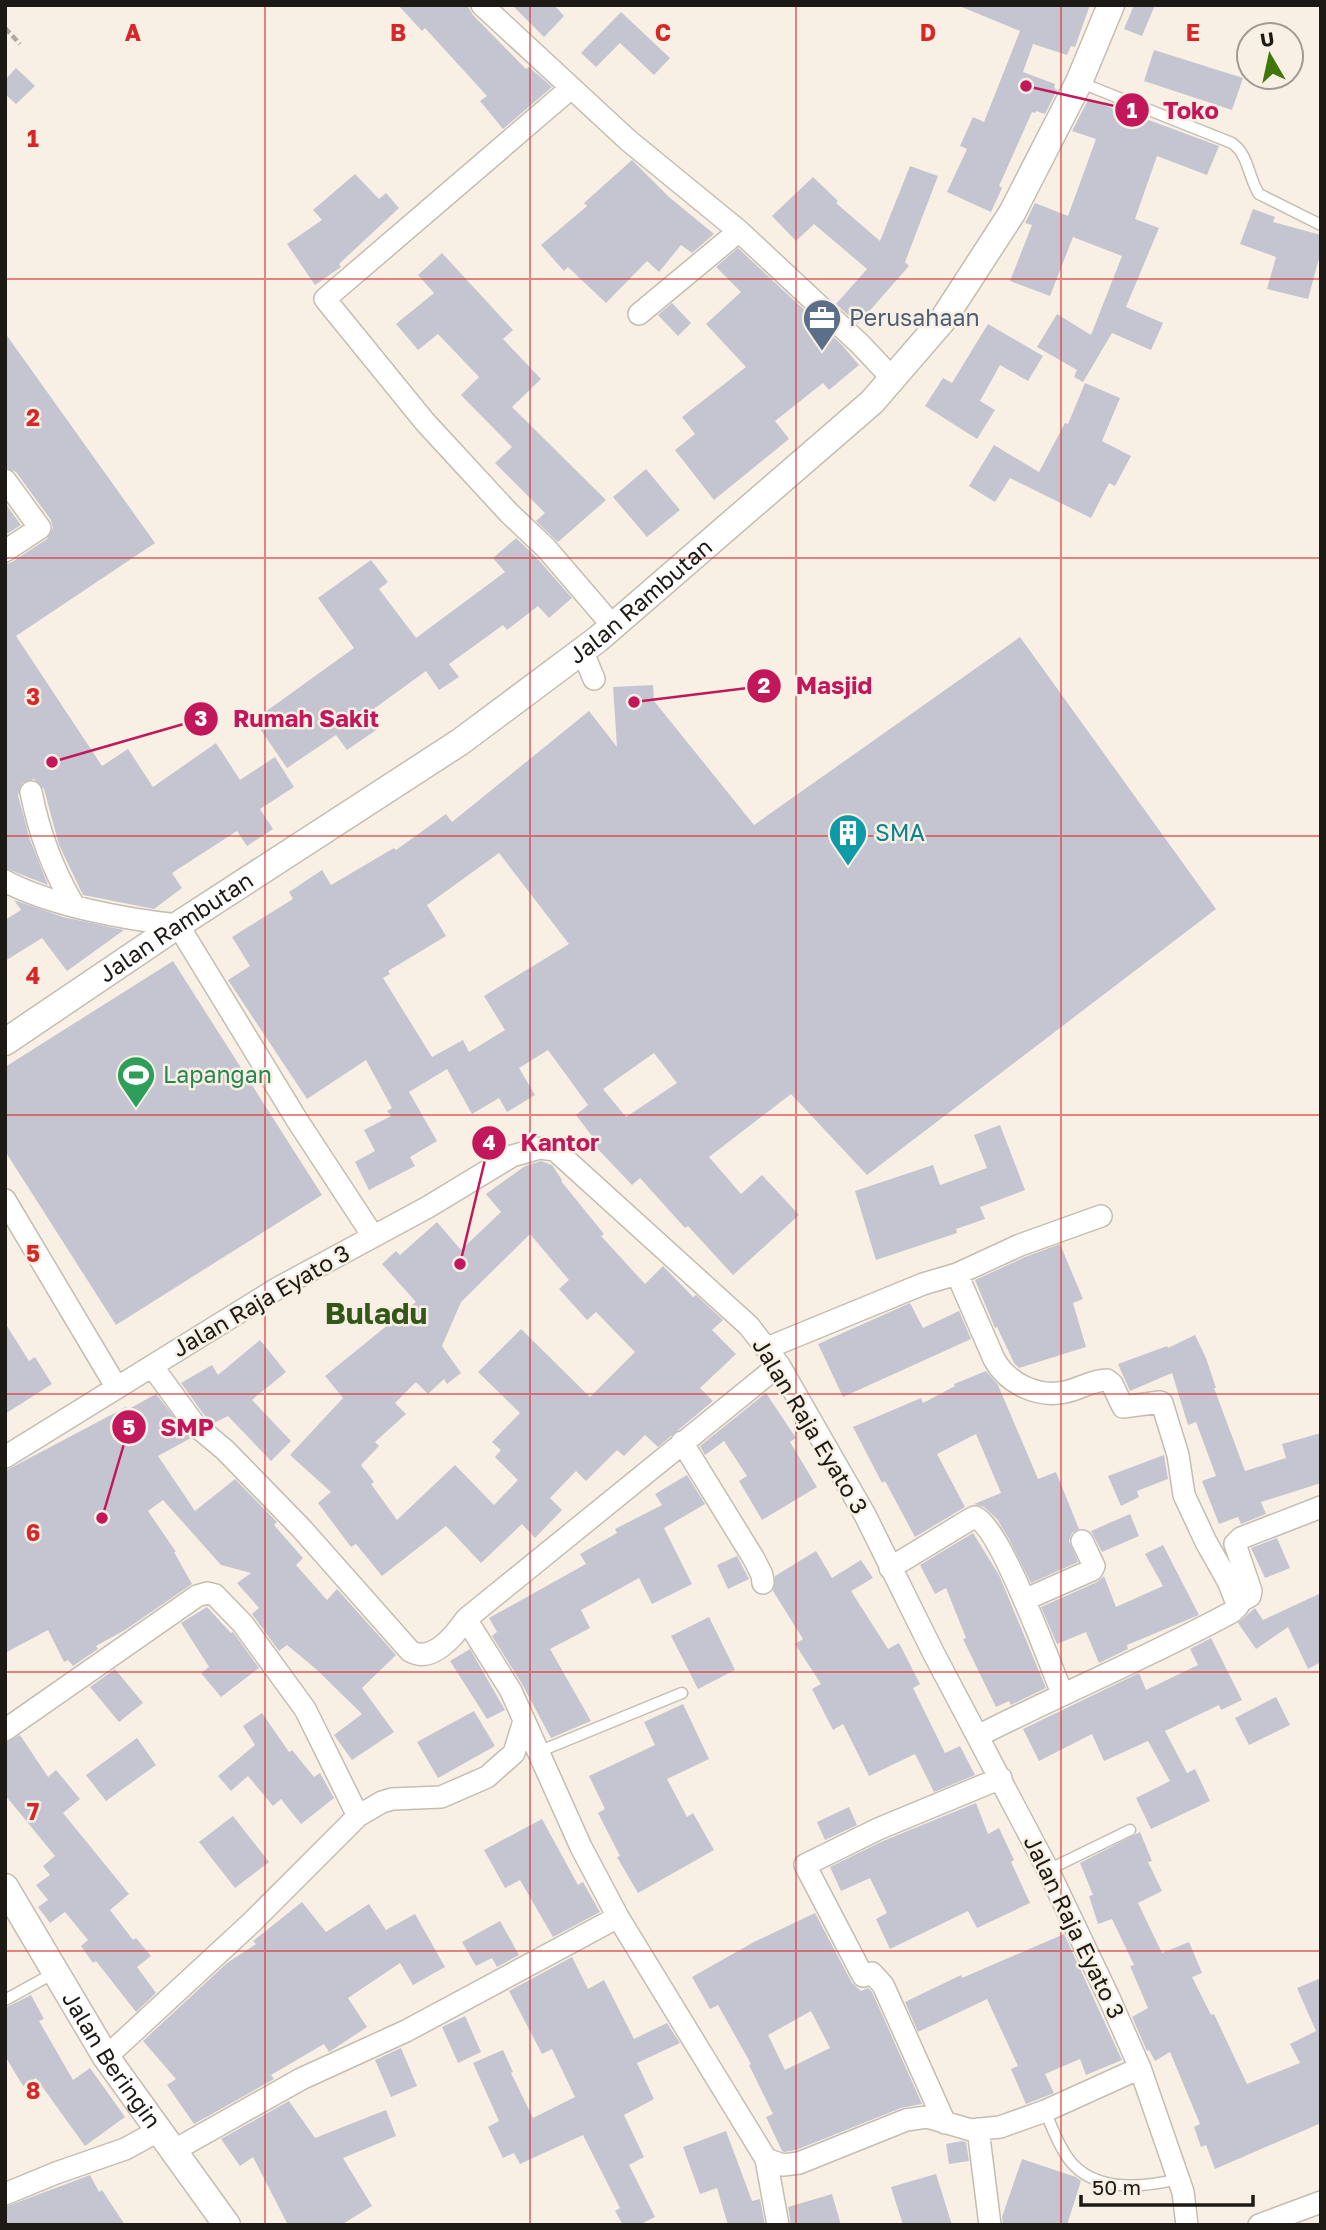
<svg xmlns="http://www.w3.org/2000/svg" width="1326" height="2230" font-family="'Golos Text',sans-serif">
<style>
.building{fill:#c5c5d2;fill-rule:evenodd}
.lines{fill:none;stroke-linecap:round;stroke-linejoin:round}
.service-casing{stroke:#c4bdb1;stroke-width:13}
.minor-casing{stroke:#c4bdb1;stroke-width:24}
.tertiary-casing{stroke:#c4bdb1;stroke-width:29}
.path{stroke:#b0aaa0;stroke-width:4.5;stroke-dasharray:7 3.5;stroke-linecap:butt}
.service{stroke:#fff;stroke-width:10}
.minor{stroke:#fff;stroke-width:21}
.tertiary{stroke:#fff;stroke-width:26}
.grid{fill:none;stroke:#d62828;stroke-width:2;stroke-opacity:0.55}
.labels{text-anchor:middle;stroke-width:5;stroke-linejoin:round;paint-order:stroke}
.service-label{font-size:23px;fill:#4e5e75;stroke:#f8f0e4;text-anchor:start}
.street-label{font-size:23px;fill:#1d1a16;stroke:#f8f0e4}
.culture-label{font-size:23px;fill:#0d838f;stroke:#f8f0e4;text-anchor:start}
.leisure-label{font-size:23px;fill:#27864d;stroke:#f8f0e4;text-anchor:start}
.district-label{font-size:30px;font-weight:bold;fill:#335718;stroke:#f8f0e4}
.grid-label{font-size:23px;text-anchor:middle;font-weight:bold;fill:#d62828;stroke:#f8f0e4;stroke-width:5;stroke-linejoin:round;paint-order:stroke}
.leader{fill:none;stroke:#c2185b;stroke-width:2.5}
.callout-dot{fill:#c2185b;stroke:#f8f0e4;stroke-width:2.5}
.mark-label{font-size:21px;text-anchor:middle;font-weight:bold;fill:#fff}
.callout-label{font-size:24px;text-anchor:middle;font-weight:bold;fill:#c2185b;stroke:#f8f0e4;stroke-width:5;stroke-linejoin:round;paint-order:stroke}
</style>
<rect width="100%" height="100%" fill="#f8f0e4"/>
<path class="building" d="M398,5H467L473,15L526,69L529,67L552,87L503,129L480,101L487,96L425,28L422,31Z
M512,5H554L564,16L544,37Z
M957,5H1090L1075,47L1071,46L1067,55L1033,44L1023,72L1055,84L1054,88L1057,90L1045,114L1036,111L1035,113L1032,112L999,186L1002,188L991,212L947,192L967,149L960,146L973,117L984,122L1020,31Z
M1134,5H1155L1142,36L1124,29Z
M621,12L670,58L654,75L620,43L596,67L581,53Z
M1154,50L1243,78L1232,110L1144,81Z
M16,68L35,86L16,104L5,94V80Z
M1088,100L1146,119L1219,146L1207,175L1157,156L1135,219L1159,228L1126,307L1163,323L1151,350L1112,333L1083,382L1074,377L1077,370L1037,347L1057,314L1091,335L1122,256L1073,237L1050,296L1010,281L1032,225L1025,223L1035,203L1068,216L1096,139L1072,131Z
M632,160L669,197L714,234L692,253L681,245L659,272L647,261L606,303L568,267L564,271L541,245L587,206L584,203Z
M910,166L938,176L905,262L909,266L858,324L836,304L867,269L814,224L796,241L772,216L813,177L838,201L836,203L880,241Z
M355,174L379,199L386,193L399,208L339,264L341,267L315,285L287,244L322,220L313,210Z
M1253,209L1275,217L1273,222L1321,235V251L1308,299L1267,289L1276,257L1240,244Z
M738,248L842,345L859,365L829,390L823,383L775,421L789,439L714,500L675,450L695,434L682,417L746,367L706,324L741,292L716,267Z
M442,253L513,330L503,339L541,379L512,407L606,500L558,542L536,521L545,513L495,463L512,447L461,395L479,377L438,334L418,350L396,324L434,293L418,275Z
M672,303L691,323L678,336L658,315Z
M988,324L1043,356L1028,381L1000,365L980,401L995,410L977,439L925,406L943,378L952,383Z
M5,333L155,543L16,636L102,766L128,749L153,787L216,743L240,780L275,757L294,787L260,809L273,829L247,846L237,831L172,873L182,888L154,909L83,895L59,845L44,789L34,779L22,783L18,795L30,840L48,885L5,868V564L12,562L47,539L53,528L51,520L16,472L5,467Z
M1085,383L1120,398L1102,441L1131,456L1115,486L1109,483L1091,518L1010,478L995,502L969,486L994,445L1039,472L1065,423L1068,424Z
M646,469L680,510L647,537L613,497Z
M5,503L21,525L5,535Z
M516,538L536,557L572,598L549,618L538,606L507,630L503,625L449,664L459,677L439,690L426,671L368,713L379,728L347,750L336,735L287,768L254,720L354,648L318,598L371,560L388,582L379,589L416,638L505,572L493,558Z
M1020,637L1216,909L867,1175L791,1094L709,1157L741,1194L762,1175L799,1215L733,1275L688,1226L685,1228L640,1178L632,1185L595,1146L598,1144L576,1115L588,1105L548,1050L519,1068L535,1095L507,1112L499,1098L472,1114L447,1069L409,1092L437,1141L410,1157L415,1166L369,1190L355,1162L375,1151L364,1130L391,1116L387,1111L392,1108L366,1060L307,1099L228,980L250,966L232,937L293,899L289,892L322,870L331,885L394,848L396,850L446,814L452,822L589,711L617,747L613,687L653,685L654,701L754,825ZM499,853L569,944L484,996L505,1030L469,1052L463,1040L432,1057L383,978L390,974L388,971L446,936L427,905ZM654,1053L677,1083L626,1117L603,1089Z
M14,900L63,917L124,930L67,971L42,938L5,961V920L21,910Z
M173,961L322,1195L116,1325L5,1151V1067Z
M1000,1125L1025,1190L980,1207L985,1219L956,1229L957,1233L876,1260L855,1191L933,1165L940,1185L987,1168L974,1135Z
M541,1161L552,1165L562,1180L561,1181L604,1234L601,1236L645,1284L663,1266L693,1297L696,1295L723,1320L712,1330L736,1354L700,1388L713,1401L658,1447L645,1435L624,1456L617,1450L586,1481L576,1471L550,1498L562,1510L535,1538L522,1524L481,1563L446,1526L382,1576L356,1544L351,1547L318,1503L331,1492L290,1455L343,1398L325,1376L416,1302L382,1264L396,1251L400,1255L437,1222L461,1250L501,1212L486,1194L525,1166ZM530,1234L569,1280L559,1289L587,1320L596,1312L635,1352L590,1397L521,1329L478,1372L520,1413L492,1442L501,1450L495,1457L518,1480L494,1505L455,1465L397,1520L371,1484L374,1482L361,1465L379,1446L375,1442L406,1414L395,1403L416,1382L428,1394L444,1379L447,1384L461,1373L442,1346L461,1302Z
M1060,1244L1083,1299L1073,1303L1086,1347L1019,1368L1014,1363L997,1327L995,1328L975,1280L1025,1257Z
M910,1303L923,1328L959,1311L971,1339L843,1397L818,1344Z
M5,1323L29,1361L35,1357L52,1384L5,1414Z
M1195,1335L1206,1358L1216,1388H1214L1245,1471L1286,1458L1282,1444L1321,1433V1483L1261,1502L1266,1514L1241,1524L1238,1517L1219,1524L1202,1481L1216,1476L1196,1422L1188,1425L1172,1373L1130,1391L1118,1364L1167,1346L1168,1348Z
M260,1340L286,1372L252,1400L291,1441L271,1461L228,1416L214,1423L205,1416L181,1383L212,1365L218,1375Z
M986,1371L998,1385L1038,1479L1056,1472L1079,1529L1072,1533L1069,1541L1078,1562L1031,1583L1009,1539L997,1519L984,1507L974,1504L1001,1493L976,1434L937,1454L965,1507L915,1537L885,1481L882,1483L853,1427L921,1398L923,1403L955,1386L954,1384Z
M766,1393L796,1438L790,1442L817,1487L762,1520L739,1481L747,1476L724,1441L705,1455L700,1446Z
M156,1394L191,1438L158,1456L195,1511L235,1479L277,1522L274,1525L303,1558L296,1565L327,1600L337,1589L396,1655L362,1688L394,1732L352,1760L334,1735L362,1714L316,1669L287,1645L279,1651L252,1614L259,1608L237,1583L251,1573L221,1565L163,1500L148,1511L176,1552H174L192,1584L125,1630L96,1646L98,1649L73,1666L68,1660L64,1662L48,1630L5,1653V1471L126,1407L127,1410Z
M1164,1455L1168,1479L1137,1491L1139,1497L1121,1506L1108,1476Z
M687,1475L705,1504L664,1528L692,1584L652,1604L639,1578L581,1610L590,1628L550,1649L591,1721L551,1738L522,1684L492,1636L497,1632L489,1618L586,1564L580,1554L617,1533L615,1529L662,1505L655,1494Z
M1130,1514L1139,1536L1102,1552L1091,1531Z
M973,1533L999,1575L1046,1688L1011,1705L1009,1701L996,1707L963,1639L966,1638L946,1588L935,1594L920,1565Z
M1277,1538L1290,1568L1265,1578L1251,1548Z
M1163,1545L1199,1615L1127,1645L1128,1649L1099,1663L1086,1632L1057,1644L1041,1607L1097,1582L1104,1576L1116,1607L1163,1586L1145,1554Z
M816,1551L832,1578L861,1560L873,1578L851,1591L888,1649L899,1643L920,1684L913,1688L945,1753L960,1746L975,1775L934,1792L915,1754L869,1776L843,1724L833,1730L812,1689L821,1684L795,1644L803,1639L773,1591L775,1576Z
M737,1556L749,1579L728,1589L717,1565Z
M1321,1593V1662L1308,1669L1288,1627L1256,1649L1238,1623L1255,1608L1263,1620Z
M207,1607L231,1633L233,1632L259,1668L221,1697L201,1673L209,1667L181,1623Z
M709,1617L735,1670L698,1689L671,1636Z
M1211,1638L1242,1700L1221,1710L1219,1705L1165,1731L1187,1773L1195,1769L1210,1801L1151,1829L1136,1798L1170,1781L1148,1741L1104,1761L1092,1734L1039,1761L1023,1729L1139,1673L1146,1690L1198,1665L1190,1649Z
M470,1649L505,1710L487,1719L450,1661Z
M115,1669L143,1703L119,1722L90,1687Z
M1276,1697L1290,1725L1249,1745L1235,1718Z
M683,1704L709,1759L667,1779L687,1817L693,1813L714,1850L638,1893L617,1857L620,1856L598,1813L605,1809L589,1776L655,1745L644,1722Z
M474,1711L495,1746L438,1778L417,1742Z
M262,1713L289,1752L292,1750L314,1777L320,1773L334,1798L301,1824L281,1799L273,1806L248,1776L231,1791L218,1776L255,1745L243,1726Z
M20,1735L48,1777L56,1770L80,1799L63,1813L129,1894L110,1910L133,1940L136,1938L151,1956L137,1967L156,1993L136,2012L96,1961L93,1963L81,1946L88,1940L65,1912L50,1923L38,1907L48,1900L36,1885L50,1875L43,1866L55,1856L5,1795V1743Z
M137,1738L156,1765L106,1801L86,1775Z
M976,1803L988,1834L999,1828L1014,1860L1011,1862L1030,1903L977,1928L968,1911L890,1949L876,1919L887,1913L870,1878L841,1891L830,1867L883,1841Z
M849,1807L857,1825L825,1840L817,1822Z
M233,1816L269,1862L235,1888L199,1842Z
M542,1819L578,1885L583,1882L600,1912L553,1937L520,1880L505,1888L484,1850Z
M1140,1832L1152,1861L1148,1862L1162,1891L1138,1903L1162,1953L1189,1942L1202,1973L1192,1977L1211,2015L1214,2014L1247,2084L1300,2063L1290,2044L1316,2031L1297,1988L1321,1978V2123L1215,2169L1206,2145L1201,2147L1194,2127L1200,2124L1170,2052L1155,2061L1149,2050L1147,2051L1132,2017L1148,2008L1130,1966L1134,1965L1112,1919L1098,1924L1089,1896L1093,1895L1080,1863Z
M302,1902L326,1932L369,1904L386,1930L415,1914L445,1967L413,1985L400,1963L348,1998L367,2027L329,2052L324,2044L271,2075L274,2079L194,2124L167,2085L176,2079L143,2041L227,1963L256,1944L253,1941Z
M815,1913L852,1983L861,1991L868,1988L872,1992L922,2104L901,2108L796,2150L784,2152L782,2151L766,2117L773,2114L749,2065L751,2064L718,2005L710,2009L692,1977L752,1943ZM811,2011L830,2048L785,2070L768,2035Z
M500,1921L519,1955L497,1967L492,1958L476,1966L462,1942Z
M1064,1934L1122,2060L1086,2075L1080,2059L1045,2074L1054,2093L1026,2104L1011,2069L1018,2066L987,1999L918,2032L905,2002L961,1975L962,1978Z
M572,1957L588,1989L604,1980L634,2039L667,2023L680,2043L637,2063L654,2099L624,2115L644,2157L629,2165L655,2217L639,2225H623L615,2211L620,2208L583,2135L520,2164L514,2153L503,2158L488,2127L499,2121L473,2063L503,2050L513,2072L511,2073L533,2118L575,2097L552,2049L542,2054L509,1991Z
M31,1995L44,2019L39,2021L73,2080L90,2068L125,2117L85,2146L36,2078L23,2086L5,2056V2008Z
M465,2016L481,2052L458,2063L442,2027Z
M401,2048L417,2086L391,2097L375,2060Z
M289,2101L315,2138L386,2110L396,2136L343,2158L372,2206L341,2225H288L253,2157L240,2166L221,2139Z
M726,2131L752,2201L760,2199L765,2225H728L717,2188L700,2194L683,2147Z
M962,2141L966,2142L969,2161L949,2164L946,2144Z
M1022,2159L1076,2177L1081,2181L1067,2225H1003L1002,2217Z
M936,2174L952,2225H903L891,2187Z
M90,2175L99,2192L102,2190L125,2225H5V2207Z
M832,2194L841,2225H791L788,2207Z"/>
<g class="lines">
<g class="service-casing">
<path id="service" d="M1079,82L1232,143C1249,155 1248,177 1259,194L1321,225
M538,1752L682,1693
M1048,1870L1130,1830
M5,2000L54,1973
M1045,2111C1051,2125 1056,2139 1064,2152C1088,2194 1140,2188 1179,2179"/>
</g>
<g class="minor-casing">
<path id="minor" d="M482,5L629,141L739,231L860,344L893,379
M571,88L325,299L425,422L509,513L546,548L612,625
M639,314L739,231
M5,480L40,528L5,551
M582,650L594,679
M31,792C39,833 52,868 73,904
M5,881C52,906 125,919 178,925L297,1120L373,1236
M5,1200L117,1388
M957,1274L1020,1245L1101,1216
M767,1348L923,1284L957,1274L994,1359C1007,1383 1037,1398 1065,1392C1080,1389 1092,1380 1107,1380L1112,1384L1123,1407L1160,1402L1162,1403L1178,1455L1184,1495L1206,1542L1228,1581L1238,1606L1232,1612C1149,1657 1062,1693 978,1736
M779,1365L466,1619L511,1691L581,1847L618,1917L766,2159L783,2165L799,2163L906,2120L927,2117L971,2130L1000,2127L1045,2111L1140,2068
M152,1366L195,1425L225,1450L302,1529L410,1651C432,1664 455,1635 466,1619
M682,1442L754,1559L762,1575L763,1583
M5,1457L278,1288L428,1207L512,1156L540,1148L555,1150L749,1326L779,1365L865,1515L934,1654L1048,1870L1110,2000L1140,2068L1183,2192L1187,2225
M890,1568L969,1520L975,1517C1001,1528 1049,1662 1062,1693
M1024,1600L1092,1570L1094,1566L1082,1541
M1238,1603L1250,1596L1251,1591L1235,1544L1241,1538L1321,1507
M5,1730L197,1596L207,1593L215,1595L243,1624L305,1709L358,1816L382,1802L392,1799L441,1797L487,1777L514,1753L524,1721
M106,2057L251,1923L358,1816
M945,2123L883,1985L872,1973L863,1976L805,1865L878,1829L1001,1778
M978,2129L990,2225
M173,2151L301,2079L406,2031L618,1917
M766,2159L778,2225
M5,2194L56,2173L125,2149L158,2131
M1259,2225L1321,2202"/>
</g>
<g class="tertiary-casing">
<g id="tertiary">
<path id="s1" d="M5,1042L178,925L460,742L598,639L872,402L942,321L1012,213L1079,82L1111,5"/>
<path id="s2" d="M5,1887L106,2057L227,2225"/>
</g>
</g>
<path class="path" d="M5,28L20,44"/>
<use href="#service" class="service"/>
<use href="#minor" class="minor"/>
<use href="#tertiary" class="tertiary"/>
</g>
<path class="grid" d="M265,5V2225M530,5V2225M796,5V2225M1061,5V2225M5,279H1321M5,558H1321M5,836H1321M5,1115H1321M5,1394H1321M5,1672H1321M5,1951H1321"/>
<defs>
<g id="office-pin" transform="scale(2.0125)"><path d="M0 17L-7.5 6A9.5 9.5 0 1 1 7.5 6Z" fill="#5c6f8a" stroke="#f8f0e4"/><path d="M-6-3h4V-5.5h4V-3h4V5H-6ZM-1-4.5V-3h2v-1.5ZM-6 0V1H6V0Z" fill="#fff"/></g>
<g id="building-pin" transform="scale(2.0125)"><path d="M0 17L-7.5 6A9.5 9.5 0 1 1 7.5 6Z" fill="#0f9aa8" stroke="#f8f0e4"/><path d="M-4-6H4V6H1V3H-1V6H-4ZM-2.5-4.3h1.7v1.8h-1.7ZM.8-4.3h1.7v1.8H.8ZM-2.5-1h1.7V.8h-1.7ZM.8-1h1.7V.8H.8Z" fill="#fff"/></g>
<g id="stadium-pin" transform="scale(2.0125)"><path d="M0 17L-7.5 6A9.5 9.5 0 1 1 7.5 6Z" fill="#2e9e5b" stroke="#f8f0e4"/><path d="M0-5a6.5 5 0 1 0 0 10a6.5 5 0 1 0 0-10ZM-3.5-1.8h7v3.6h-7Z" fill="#fff"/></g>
</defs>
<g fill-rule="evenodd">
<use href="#office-pin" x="822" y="318"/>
<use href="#building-pin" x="848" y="833"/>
<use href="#stadium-pin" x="136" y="1075"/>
</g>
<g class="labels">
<g class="service-label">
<text x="849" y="326">Perusahaan</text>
</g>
<g class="street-label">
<text dy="8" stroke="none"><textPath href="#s1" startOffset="774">Jalan Rambutan</textPath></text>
<text dy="8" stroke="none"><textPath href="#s1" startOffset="206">Jalan Rambutan</textPath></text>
<text transform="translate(261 1301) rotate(-30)" y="8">Jalan Raja Eyato 3</text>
<text transform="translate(810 1426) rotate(59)" y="8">Jalan Raja Eyato 3</text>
<text transform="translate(1074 1927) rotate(64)" y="8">Jalan Raja Eyato 3</text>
<text dy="8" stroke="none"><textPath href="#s2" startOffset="203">Jalan Beringin</textPath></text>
</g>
<g class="culture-label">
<text x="875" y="841">SMA</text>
</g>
<g class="leisure-label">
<text x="163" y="1083">Lapangan</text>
</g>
<g class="district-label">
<text x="376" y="1324">Buladu</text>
</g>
</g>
<g class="grid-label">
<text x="133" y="41">A</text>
<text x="398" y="41">B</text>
<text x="663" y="41">C</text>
<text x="928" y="41">D</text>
<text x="1193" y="41">E</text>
<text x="33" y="147">1</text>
<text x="33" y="426">2</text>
<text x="33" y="705">3</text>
<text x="33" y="984">4</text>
<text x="33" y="1262">5</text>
<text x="33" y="1541">6</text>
<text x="33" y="1820">7</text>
<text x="33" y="2099">8</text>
</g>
<path class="leader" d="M1026 86L1132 110M634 702L764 686M52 762L201 719M460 1264L489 1143M102 1518L129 1427"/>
<g class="callout-dot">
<circle cx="1026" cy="86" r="7"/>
<circle cx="634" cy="702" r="7"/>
<circle cx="52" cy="762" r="7"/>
<circle cx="460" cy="1264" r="7"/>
<circle cx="102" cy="1518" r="7"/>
<circle cx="1132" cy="110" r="18"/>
<circle cx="764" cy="686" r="18"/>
<circle cx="201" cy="719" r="18"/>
<circle cx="489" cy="1143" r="18"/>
<circle cx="129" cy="1427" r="18"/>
</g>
<g class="mark-label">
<text x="1132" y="118">1</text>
<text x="764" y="693">2</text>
<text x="201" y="726">3</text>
<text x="489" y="1150">4</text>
<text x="129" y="1435">5</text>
</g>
<g class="callout-label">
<text x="1191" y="119">Toko</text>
<text x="834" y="694">Masjid</text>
<text x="306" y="727">Rumah Sakit</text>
<text x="560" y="1151">Kantor</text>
<text x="187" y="1436">SMP</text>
</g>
<rect width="1326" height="2230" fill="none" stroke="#1d1a16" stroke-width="14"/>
<g transform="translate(1270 56) rotate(351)"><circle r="33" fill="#f8f0e4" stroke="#a09a92" stroke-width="2"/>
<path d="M0-5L12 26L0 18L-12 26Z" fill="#407709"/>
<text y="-10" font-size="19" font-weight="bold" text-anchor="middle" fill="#1d1a16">U</text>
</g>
<path d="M1081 2195v10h172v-10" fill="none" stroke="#1d1a16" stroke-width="3.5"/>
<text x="1092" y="2195" font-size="21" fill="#1d1a16" stroke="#f8f0e4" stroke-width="5" paint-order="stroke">50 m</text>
</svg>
